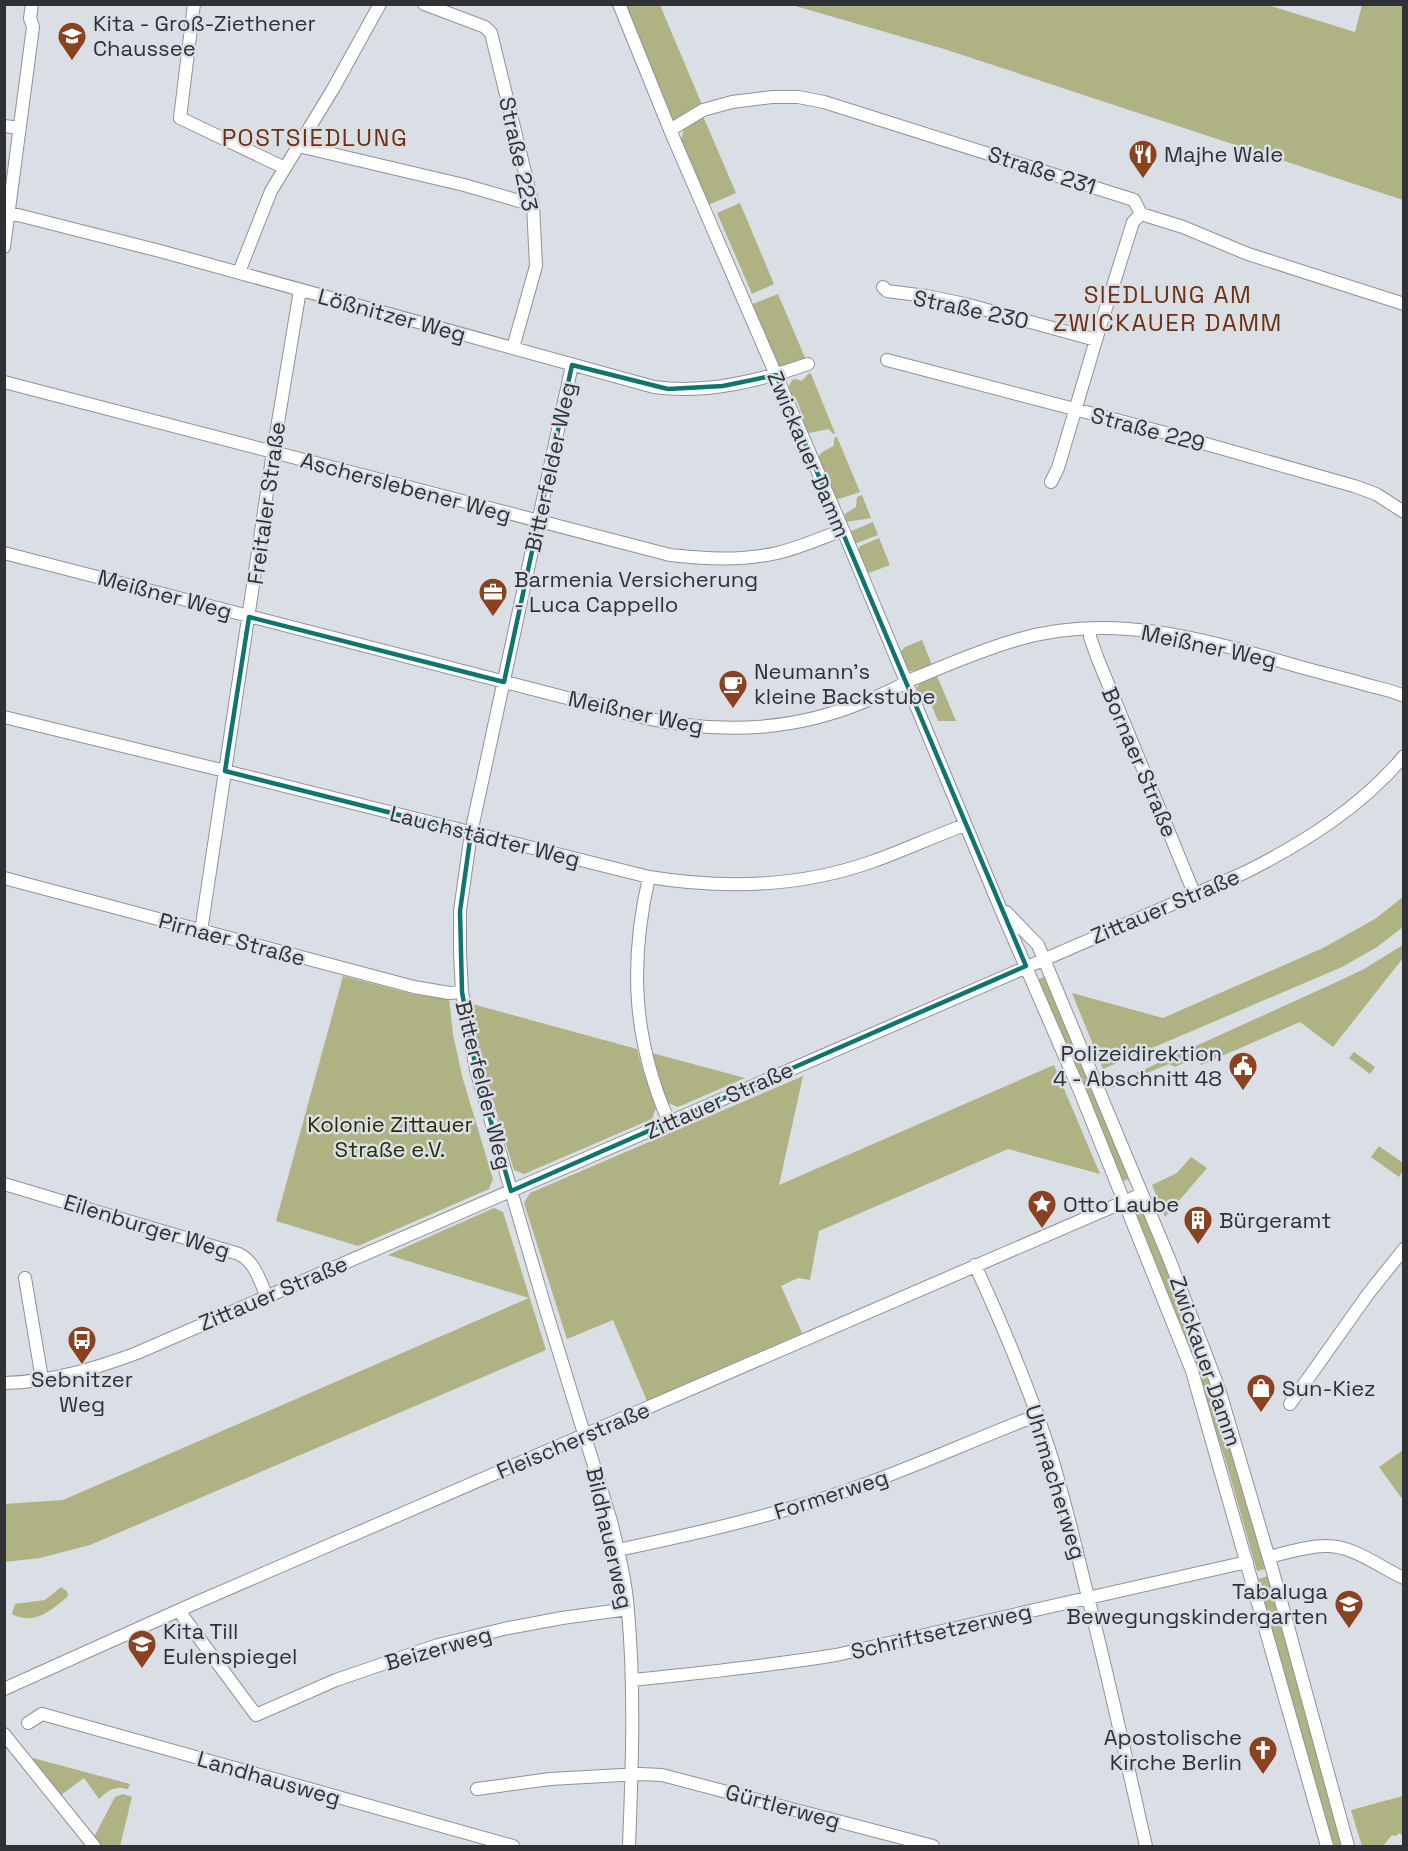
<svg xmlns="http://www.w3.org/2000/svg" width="1408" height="1851" font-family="'Space Grotesk',sans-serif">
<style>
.green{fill:#afb282}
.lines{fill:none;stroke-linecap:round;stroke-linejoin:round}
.minor-casing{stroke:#8e9299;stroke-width:14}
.minor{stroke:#fff;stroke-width:12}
.marked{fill:none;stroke:#0f766e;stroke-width:4.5;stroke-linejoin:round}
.labels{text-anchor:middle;stroke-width:5;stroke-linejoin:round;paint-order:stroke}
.poi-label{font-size:22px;fill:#2f3134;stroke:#dadfe6;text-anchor:start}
.street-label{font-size:22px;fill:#2f3134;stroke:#dadfe6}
.park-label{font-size:22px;fill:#2b2b00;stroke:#dadfe6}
.neighbourhood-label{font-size:24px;letter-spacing:1.5px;fill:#6e2f0e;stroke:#dadfe6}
</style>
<rect width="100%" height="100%" fill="#dadfe6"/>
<path class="green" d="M1264,4L1355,32L1362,5H1403V200L944,49L792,5Z
M622,5H660L703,107L672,126Z
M703,116L736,193L706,206L681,140L684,128Z
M740,203L774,284L752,294L717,213Z
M778,294L806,360L780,367H777L750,305Z
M809,373L811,374L835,433L833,434L829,429L809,433C800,421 803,402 790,393L789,386L792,380L796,379L802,381Z
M837,437L860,492L839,499L835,498L820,465L819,456C822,450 829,450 834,445V438Z
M862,495L871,518L846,522L844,519L845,514L856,507L857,497Z
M873,522L878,535L854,544L849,532Z
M879,538L890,565L869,573C863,568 859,557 858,549L860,546Z
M922,640L932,665C924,668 915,674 907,670L900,652L905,647Z
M937,676L956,721H938L932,706L917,698C914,682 924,681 937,676Z
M1403,897V927L1377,947L1342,967L1103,1069L1072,993L1163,1018L1323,948L1375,919Z
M1403,945V958L1333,1047L1300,1022L1201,1065L1199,1060L1193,1059L1175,1067L1169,1064L1111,1088L1110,1085L1339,981L1364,969Z
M343,976L412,994L449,998L453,1034L462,1076L493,1179L489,1189L358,1246L276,1221Z
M1046,976L1131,1178L1121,1182L1037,980Z
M472,1004L637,1049L643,1071L656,1108L652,1119L524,1174L514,1170L481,1060Z
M1354,1052L1375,1067L1370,1074L1349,1058Z
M652,1053L745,1078L678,1107L668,1103L658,1075Z
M1054,1065L1100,1174L1008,1149L819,1231L810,1280L798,1278L781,1286L802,1333L647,1401L613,1320L567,1339L524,1203L530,1193L803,1076L779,1185Z
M1379,1146L1403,1163V1170L1399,1177L1371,1157Z
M1191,1157L1207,1168L1165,1217L1152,1185L1177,1173Z
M494,1208L503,1212L546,1350L90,1545L40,1558L5,1562V1504L63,1500L529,1298L388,1255Z
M1144,1210L1180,1296L1219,1404L1223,1428L1227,1427L1266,1569L1257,1571L1227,1465L1196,1369L1135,1214Z
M1403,1450V1500L1379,1467Z
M1269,1576L1344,1846H1333L1258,1579Z
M61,1587L67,1591L68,1596C52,1610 34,1626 12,1614L15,1604L45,1600Z
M29,1757L130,1784L128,1789C115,1786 109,1789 99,1799L84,1778L61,1795Z
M123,1794L132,1797L120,1846H101L94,1837L115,1797Z
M1403,1796V1837L1400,1833L1395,1836L1392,1835L1383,1846H1362L1351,1810Z"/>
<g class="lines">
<g class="minor-casing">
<path id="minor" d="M194,4L180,118L285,168
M424,4L485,27L491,33L533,205L536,266L513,348
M619,4L670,130L843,530L999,905L1079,1089L1192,1371L1327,1846
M4,126L20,128
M670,130L703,110L732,102L772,97H798L824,102L1134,200L1141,214L1183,227L1248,254L1404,304
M298,145L307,148L464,185L533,205
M10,213L160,251L654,387C706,394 759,381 808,364
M4,247L33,27L30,18L32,4
M239,272L271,191L333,89L380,4
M883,287L887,291L926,296L965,304L1096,340
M887,360L1185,438L1354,486L1376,494L1404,512
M572,365L471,833L460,911V953L462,992L476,1070L545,1307L611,1521C618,1550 626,1581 628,1611C635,1689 632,1768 629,1846
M4,382L670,555C706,559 741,561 777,553C799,548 821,538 843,530
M1051,482L1058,468L1096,340L1133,222L1141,214
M4,553L641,717C719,735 794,732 868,700C881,695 894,690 906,682C942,667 978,651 1016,640C1110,612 1200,638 1290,664C1314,671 1339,677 1364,684C1377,688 1391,690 1404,696
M1090,629V637L1097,657L1194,893
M4,717L225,771L649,877C723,889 800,887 871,862C903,851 934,836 965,825
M649,877C629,964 633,1040 669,1122
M4,878L414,987L449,993L462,992
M1006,912L1038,945L1170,1261L1219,1389L1273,1572L1348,1846
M201,931L273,452L300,290
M4,1184L239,1254C255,1262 260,1281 267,1297
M975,1265C1003,1326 1029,1388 1050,1452C1065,1500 1076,1549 1088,1597C1109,1680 1127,1763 1146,1846
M25,1278L42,1379
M4,1383C51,1382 94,1369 137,1353L1246,872C1305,842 1361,807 1404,756
M1290,1404L1368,1294L1404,1249
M618,1550C693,1534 769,1517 843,1492C909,1470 972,1440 1038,1415
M1269,1557C1286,1553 1307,1546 1325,1546C1353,1545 1379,1567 1404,1578
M179,1611L256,1715L336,1680L438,1645L508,1628L562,1618L628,1609
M632,1680C701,1673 768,1666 836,1655L1247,1562
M4,1689L193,1604L1142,1194
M28,1723L42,1714L513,1846
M4,1734L94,1846
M477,1789L550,1779L640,1774L662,1775L933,1846"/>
</g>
<use href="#minor" class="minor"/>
</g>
<path class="marked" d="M572,365L668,389L723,386L776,375L1026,966L511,1191L476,1070L462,992L460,911L471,833L225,771L249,617L504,682Z"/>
<defs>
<g id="school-pin" transform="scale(1.5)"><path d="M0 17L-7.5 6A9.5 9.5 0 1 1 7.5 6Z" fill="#8a4220" stroke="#dadfe6"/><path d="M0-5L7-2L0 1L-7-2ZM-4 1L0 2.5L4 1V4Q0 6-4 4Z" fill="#fff"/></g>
<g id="restaurant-pin" transform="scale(1.5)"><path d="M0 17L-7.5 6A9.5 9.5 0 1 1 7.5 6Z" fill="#8a4220" stroke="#dadfe6"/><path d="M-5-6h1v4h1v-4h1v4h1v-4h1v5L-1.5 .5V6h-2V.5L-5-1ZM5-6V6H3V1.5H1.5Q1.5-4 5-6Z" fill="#fff"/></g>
<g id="office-pin" transform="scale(1.5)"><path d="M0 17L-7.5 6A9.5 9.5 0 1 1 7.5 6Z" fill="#8a4220" stroke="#dadfe6"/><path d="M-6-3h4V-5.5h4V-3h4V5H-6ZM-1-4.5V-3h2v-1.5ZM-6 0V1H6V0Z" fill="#fff"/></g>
<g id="cafe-pin" transform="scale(1.5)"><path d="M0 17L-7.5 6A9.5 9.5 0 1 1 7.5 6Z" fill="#8a4220" stroke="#dadfe6"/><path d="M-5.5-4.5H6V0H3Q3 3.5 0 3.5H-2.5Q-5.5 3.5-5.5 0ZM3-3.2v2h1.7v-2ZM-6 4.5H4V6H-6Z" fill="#fff"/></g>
<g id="civic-pin" transform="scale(1.5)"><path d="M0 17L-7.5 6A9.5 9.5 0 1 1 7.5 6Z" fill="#8a4220" stroke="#dadfe6"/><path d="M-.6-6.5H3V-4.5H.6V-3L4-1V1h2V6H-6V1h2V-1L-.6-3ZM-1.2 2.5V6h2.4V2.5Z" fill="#fff"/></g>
<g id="sight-pin" transform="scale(1.5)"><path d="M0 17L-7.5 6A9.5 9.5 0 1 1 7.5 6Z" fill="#8a4220" stroke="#dadfe6"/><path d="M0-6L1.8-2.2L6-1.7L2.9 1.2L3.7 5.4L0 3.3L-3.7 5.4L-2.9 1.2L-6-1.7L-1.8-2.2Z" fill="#fff"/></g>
<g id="building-pin" transform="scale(1.5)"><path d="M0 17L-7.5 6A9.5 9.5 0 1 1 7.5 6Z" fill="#8a4220" stroke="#dadfe6"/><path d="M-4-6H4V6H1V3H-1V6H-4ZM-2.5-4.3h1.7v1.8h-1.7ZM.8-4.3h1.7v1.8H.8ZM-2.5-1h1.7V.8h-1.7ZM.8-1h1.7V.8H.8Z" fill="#fff"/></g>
<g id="bus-pin" transform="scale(1.5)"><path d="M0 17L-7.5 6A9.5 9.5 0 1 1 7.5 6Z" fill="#8a4220" stroke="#dadfe6"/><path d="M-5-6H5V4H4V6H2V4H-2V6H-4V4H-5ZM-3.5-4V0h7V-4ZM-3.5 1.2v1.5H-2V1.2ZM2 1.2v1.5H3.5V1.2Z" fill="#fff"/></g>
<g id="shop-pin" transform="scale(1.5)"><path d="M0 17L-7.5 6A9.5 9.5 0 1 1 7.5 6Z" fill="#8a4220" stroke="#dadfe6"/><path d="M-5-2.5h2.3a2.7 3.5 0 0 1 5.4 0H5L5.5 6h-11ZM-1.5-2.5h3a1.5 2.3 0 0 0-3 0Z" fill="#fff"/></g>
<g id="church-pin" transform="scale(1.5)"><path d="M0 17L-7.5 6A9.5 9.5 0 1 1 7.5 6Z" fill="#8a4220" stroke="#dadfe6"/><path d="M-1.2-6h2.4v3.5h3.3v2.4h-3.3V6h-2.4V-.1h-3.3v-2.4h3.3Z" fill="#fff"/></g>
</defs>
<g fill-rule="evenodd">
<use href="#school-pin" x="72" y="36"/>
<use href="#restaurant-pin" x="1143" y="154"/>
<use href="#office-pin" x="493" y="592"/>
<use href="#cafe-pin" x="733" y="684"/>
<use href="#civic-pin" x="1243" y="1066"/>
<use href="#sight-pin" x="1042" y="1204"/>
<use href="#building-pin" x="1198" y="1220"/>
<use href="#bus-pin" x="82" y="1340"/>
<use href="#shop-pin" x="1261" y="1388"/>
<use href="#school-pin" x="1349" y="1604"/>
<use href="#school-pin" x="142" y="1644"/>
<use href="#church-pin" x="1263" y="1750"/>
</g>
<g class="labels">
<g class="poi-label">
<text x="93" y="31">Kita - Groß-Ziethener<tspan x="93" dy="25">Chaussee</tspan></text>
<text x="1164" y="162">Majhe Wale</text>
<text x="514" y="587">Barmenia Versicherung<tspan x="514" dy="25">- Luca Cappello</tspan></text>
<text x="754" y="679">Neumann's<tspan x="754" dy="25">kleine Backstube</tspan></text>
<text x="1222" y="1061" text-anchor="end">Polizeidirektion<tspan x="1222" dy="25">4 - Abschnitt 48</tspan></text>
<text x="1063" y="1212">Otto Laube</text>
<text x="1219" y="1228">Bürgeramt</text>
<text x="82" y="1387" text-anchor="middle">Sebnitzer<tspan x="82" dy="25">Weg</tspan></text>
<text x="1282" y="1396">Sun-Kiez</text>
<text x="1328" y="1599" text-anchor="end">Tabaluga<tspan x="1328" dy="25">Bewegungskindergarten</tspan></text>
<text x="163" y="1639">Kita Till<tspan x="163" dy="25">Eulenspiegel</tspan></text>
<text x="1242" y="1745" text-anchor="end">Apostolische<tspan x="1242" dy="25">Kirche Berlin</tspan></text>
</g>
<g class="street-label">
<text transform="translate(519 154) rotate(78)" y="8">Straße 223</text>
<text transform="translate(1042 170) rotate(18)" y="8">Straße 231</text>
<text transform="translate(971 309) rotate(12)" y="8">Straße 230</text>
<text transform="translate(392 315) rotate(15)" y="8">Lößnitzer Weg</text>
<text transform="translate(1148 429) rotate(15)" y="8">Straße 229</text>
<text transform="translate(809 454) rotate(67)" y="8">Zwickauer Damm</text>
<text transform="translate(550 467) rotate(-78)" y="8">Bitterfelder Weg</text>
<text transform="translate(406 487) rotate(15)" y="8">Ascherslebener Weg</text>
<text transform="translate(266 503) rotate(-82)" y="8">Freitaler Straße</text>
<text transform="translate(165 594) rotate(15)" y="8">Meißner Weg</text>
<text transform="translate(1209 646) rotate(12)" y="8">Meißner Weg</text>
<text transform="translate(636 712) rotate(12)" y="8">Meißner Weg</text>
<text transform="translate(1140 762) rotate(67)" y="8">Bornaer Straße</text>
<text transform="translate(485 836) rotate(14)" y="8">Lauchstädter Weg</text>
<text transform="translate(1165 906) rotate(-23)" y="8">Zittauer Straße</text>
<text transform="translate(232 939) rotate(15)" y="8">Pirnaer Straße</text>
<text transform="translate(484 1085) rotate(76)" y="8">Bitterfelder Weg</text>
<text transform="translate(719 1100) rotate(-24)" y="8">Zittauer Straße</text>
<text transform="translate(147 1226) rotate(17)" y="8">Eilenburger Weg</text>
<text transform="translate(273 1293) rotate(-23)" y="8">Zittauer Straße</text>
<text transform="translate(1206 1361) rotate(71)" y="8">Zwickauer Damm</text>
<text transform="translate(573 1440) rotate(-23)" y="8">Fleischerstraße</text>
<text transform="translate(1056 1482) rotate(73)" y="8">Uhrmacherweg</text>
<text transform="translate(831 1494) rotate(-18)" y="8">Formerweg</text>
<text transform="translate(610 1538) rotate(77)" y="8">Bildhauerweg</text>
<text transform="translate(941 1631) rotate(-13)" y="8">Schriftsetzerweg</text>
<text transform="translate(438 1648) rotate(-16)" y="8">Beizerweg</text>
<text transform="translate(269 1778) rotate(16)" y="8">Landhausweg</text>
<text transform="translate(783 1806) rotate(15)" y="8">Gürtlerweg</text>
</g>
<g class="park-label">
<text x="390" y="1132">Kolonie Zittauer<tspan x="390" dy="25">Straße e.V.</tspan></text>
</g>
<g class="neighbourhood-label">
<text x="315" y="146">POSTSIEDLUNG</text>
<text x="1168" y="303">SIEDLUNG AM<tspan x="1168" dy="28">ZWICKAUER DAMM</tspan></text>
</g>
</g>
<rect width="1408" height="1851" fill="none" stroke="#2f3134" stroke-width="12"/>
</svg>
